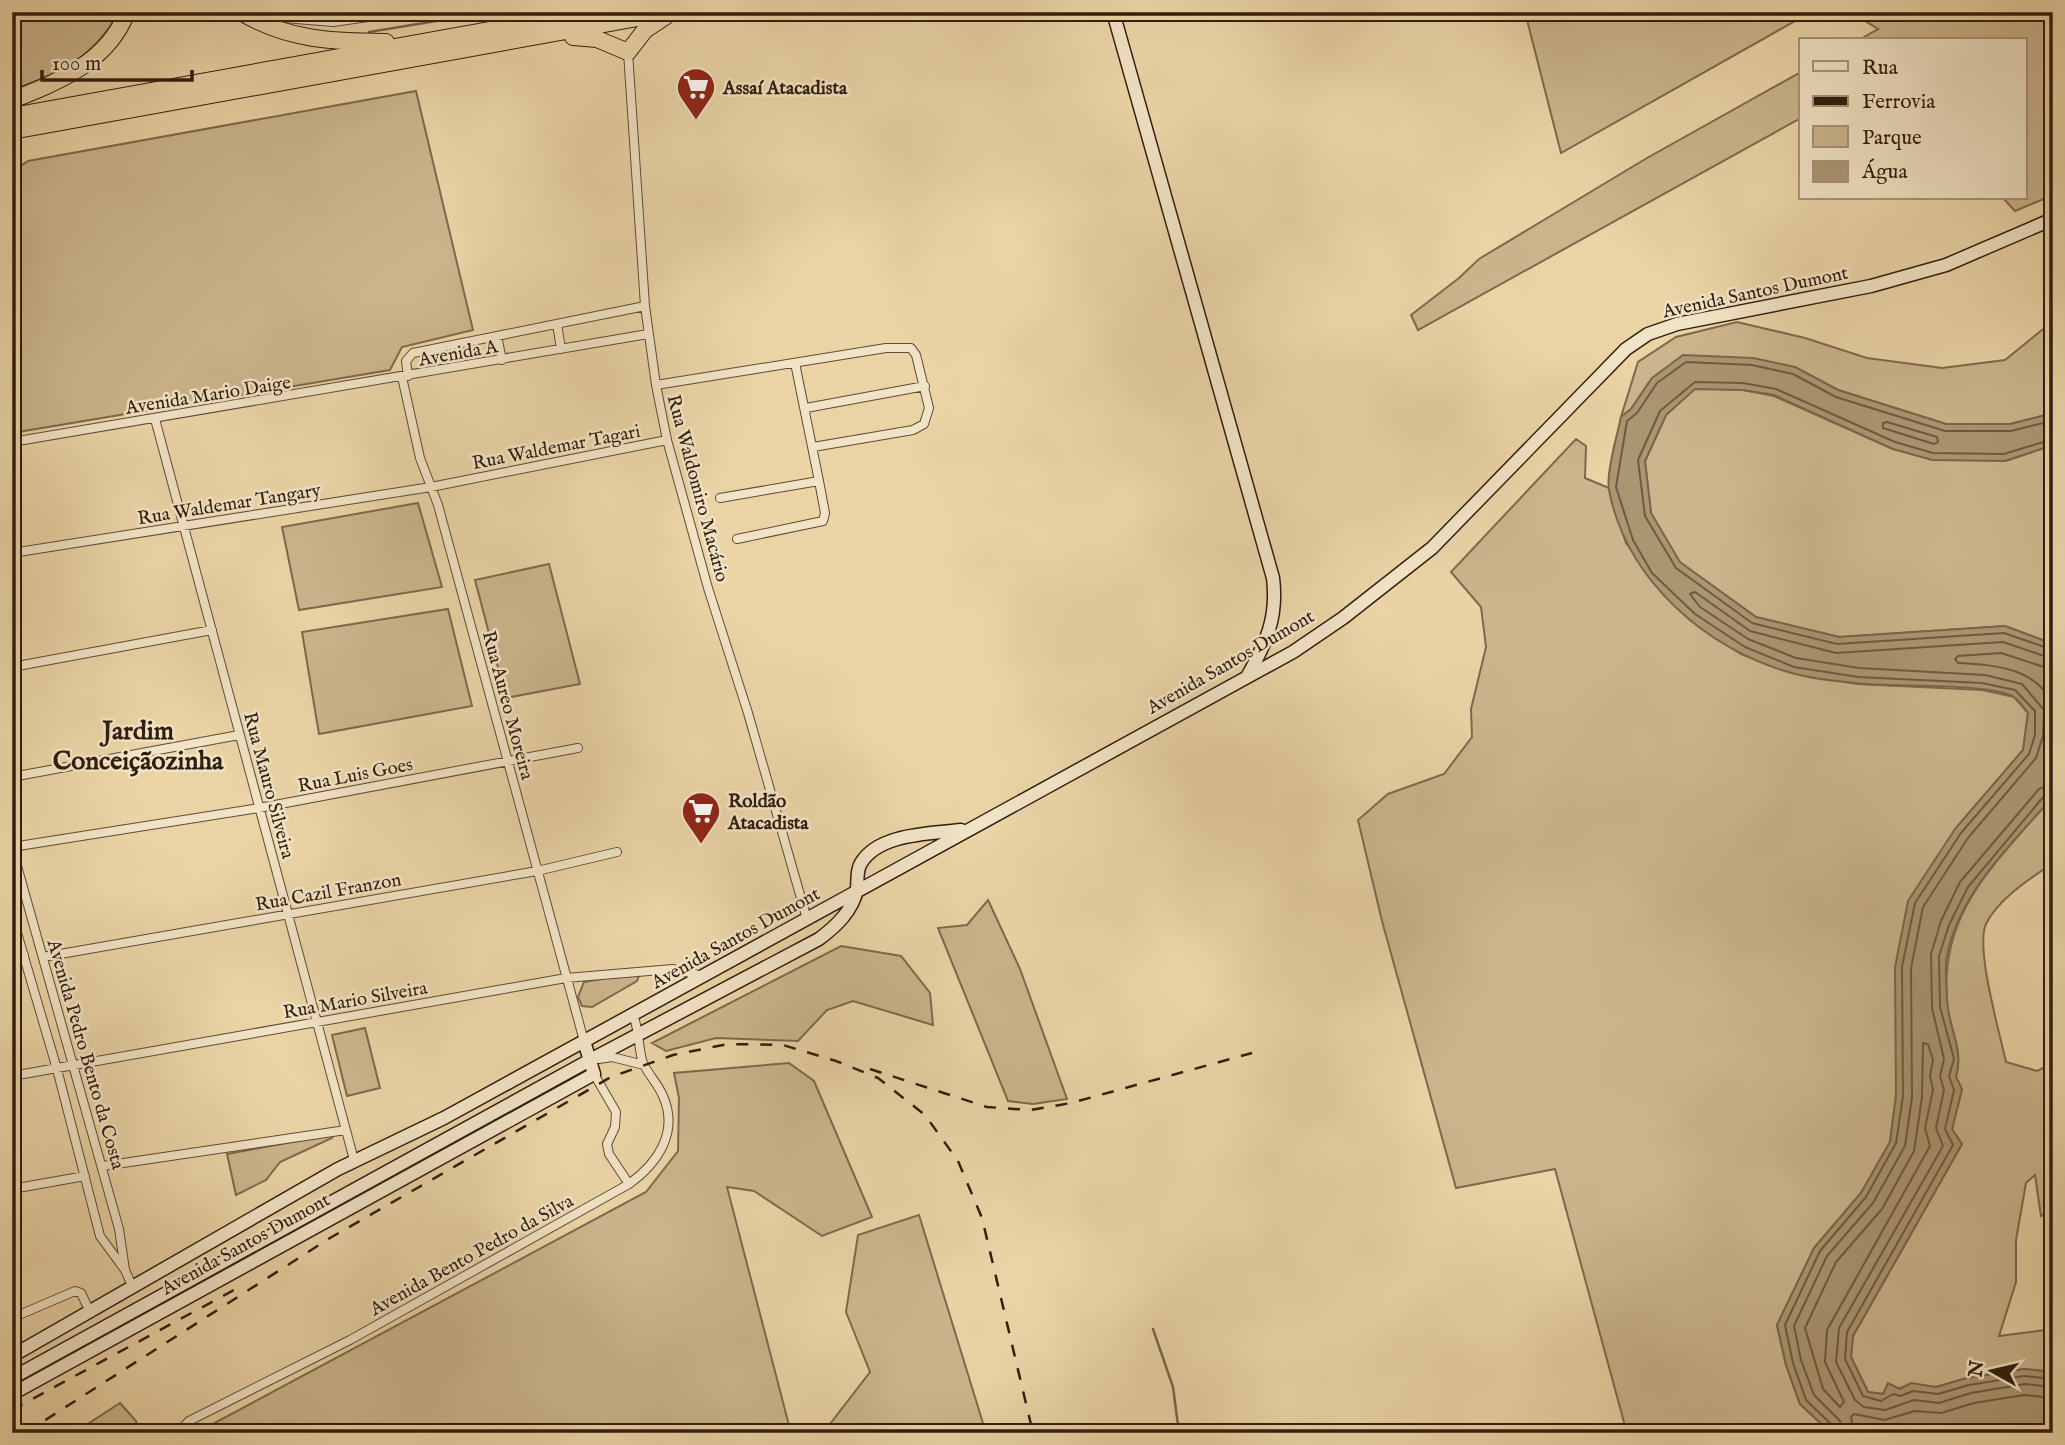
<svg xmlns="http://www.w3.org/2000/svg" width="2065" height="1445" font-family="'IM FELL English',serif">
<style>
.green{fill:#cbb58c;stroke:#7e694d;stroke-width:2}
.water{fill:#ab9672;stroke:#7a664a;stroke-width:2}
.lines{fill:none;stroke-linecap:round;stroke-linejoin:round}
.shore{stroke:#6e5a40;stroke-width:2}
.stream{stroke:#7a664a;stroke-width:2.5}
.minor-casing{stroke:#5f4b34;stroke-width:10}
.secondary-casing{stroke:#311d0e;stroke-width:15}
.motorway-casing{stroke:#311d0e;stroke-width:18}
.minor{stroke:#f1e3c5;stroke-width:8}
.secondary{stroke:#f1e3c5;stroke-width:12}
.motorway{stroke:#ead4a6;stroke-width:16}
.rail{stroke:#311d0e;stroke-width:2.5;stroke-dasharray:12 12;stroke-linecap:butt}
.labels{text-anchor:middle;stroke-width:5;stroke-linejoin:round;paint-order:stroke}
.poi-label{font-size:19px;font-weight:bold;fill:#311d0e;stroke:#f1e3c5;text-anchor:start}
.street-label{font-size:19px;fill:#311d0e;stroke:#f1e3c5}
.district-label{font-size:26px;font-weight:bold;fill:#311d0e;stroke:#f1e3c5}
</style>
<rect width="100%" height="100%" fill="#ead4a6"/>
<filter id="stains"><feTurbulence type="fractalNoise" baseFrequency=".00286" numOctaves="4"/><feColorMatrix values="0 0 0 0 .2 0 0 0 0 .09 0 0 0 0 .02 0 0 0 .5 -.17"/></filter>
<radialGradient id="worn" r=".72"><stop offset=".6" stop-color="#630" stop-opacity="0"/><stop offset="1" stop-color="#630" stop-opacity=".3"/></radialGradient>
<path class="green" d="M12,12H119C92,60 61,72 12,90Z
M1525,12L1554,13L1811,12L1561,153Z
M1838,12H2053V195L2015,211L2003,198H2025V40H1859L1878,29L1857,16Z
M1801,72V118L1418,330L1411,315L1459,278L1479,259L1647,158Z
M416,91L473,330L402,347L390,370L12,433V172L28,161Z
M2053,321V409L2042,416L2010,424H1946L1838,390L1795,367L1652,378L1631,409L1621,417L1638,362L1676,337L1737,322L1805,338L1867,358L1942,368L2005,360Z
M1695,388L1743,390L1774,396L1893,449L2005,461L2053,445V644L2005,626L1839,637L1756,617L1679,562L1651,513L1645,461L1666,415Z
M1576,439L1586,446L1585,478L1609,488L1626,543L1690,620L1741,654L1792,673L1857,684L1982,690L2014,697L2028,713L2023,750L1955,829L1896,1096L1890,1142L1861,1193L1814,1248L1777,1325L1786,1365L1800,1404L1831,1433H1627L1555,1169L1456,1188L1382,921L1358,820L1388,794L1444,774L1472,737L1471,709L1486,647L1481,607L1451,572Z
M418,503L442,587L299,610L282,527Z
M549,564L580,684L506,698L475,580Z
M448,609L472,706L319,734L302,632Z
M2046,804L2053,811V863C2031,878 1998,899 1986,924C1975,948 2000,1034 2006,1062L2037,1071L2053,1063V1208L2041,1216L2035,1175L2026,1183L2016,1240V1282L1999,1336L2053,1329V1372L2024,1369L1967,1378L1936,1387L1911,1384L1883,1394L1868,1392L1851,1357L1853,1336L1962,1144L1952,1129L1962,1089L1956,1077C1964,1050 1950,1031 1947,1004C1939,914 1992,867 2046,804Z
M988,900L1020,969L1067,1099L1033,1104L1008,1101L938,928L967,925Z
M841,946L901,956L930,993L933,1025L853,1001L827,1010L798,1041L716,1038L666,1051L652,1043Z
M634,973L639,976L637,981L592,1007L582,1006L578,997L584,982Z
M365,1028L380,1088L347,1096L332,1035Z
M789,1063L814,1081L872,1217L822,1236L754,1191L727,1187L791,1433H196L646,1192L678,1151L679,1098L674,1073Z
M331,1135L332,1138L280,1162L266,1180L236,1195L227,1154Z
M919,1215L986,1433H832L830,1424L870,1372L846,1312L858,1235Z
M120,1403L136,1421L139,1433H74Z"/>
<path class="water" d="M1683,355L1753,358L1795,367L1838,390L1946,424H2010L2042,416L2053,409V445L2005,461L1932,460L1893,449L1774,395L1743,390L1695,389L1666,415L1645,461L1651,513L1680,562L1756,617L1839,637L2005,626L2053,644V797C2012,843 1959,893 1947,956C1944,969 1947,985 1947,999C1948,1028 1964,1048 1956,1077L1962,1089L1952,1129L1962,1144L1853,1336L1851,1357L1868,1392L1883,1394L1888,1383L1900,1389L1911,1383L1936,1387L1967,1378L2024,1369L2053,1372V1433H1831L1800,1404L1786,1365L1777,1325L1814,1248L1861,1193L1890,1142L1896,1096L1895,967L1908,901L1955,829L2023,750L2028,713C2024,708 2019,700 2014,697C1988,682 1890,688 1855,683C1834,681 1812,679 1792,673C1706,650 1626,579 1609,490C1606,473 1617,436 1621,417L1631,409L1652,378Z"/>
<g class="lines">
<path class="shore" d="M1887,422L1937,437L1938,442L1934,444L1883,428V423Z
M2053,439L2004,454L1933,453L1895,442L1776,389L1743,383L1695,382L1660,411L1638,460L1645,516L1676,568L1752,623L1837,644L2004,633L2053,650
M2053,670L2001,653L1958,656L1955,659L1958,663C1994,665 2035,667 2053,704
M2053,784L2039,789L1960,882L1941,921L1931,954L1932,1008L1944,1059L1940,1076L1944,1090L1936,1128L1943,1146L1839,1328L1836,1362L1855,1400L1864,1407L1885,1410L1914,1400L1939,1403L1971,1393L2025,1384L2053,1387
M2053,793L2044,796L1968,887L1949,925L1939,956L1940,1007L1954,1059L1949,1076L1954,1090L1945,1129L1953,1145L1847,1332L1845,1359L1863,1396L1881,1401L1893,1394L1901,1396L1913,1391L1938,1394L1969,1385L2024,1376L2053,1379
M1923,1043L1928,1044L1933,1060L1930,1076L1933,1090L1925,1128L1930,1146L1827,1330L1825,1362L1844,1402L1840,1407L1823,1389L1805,1328L1836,1262L1882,1209L1914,1151L1922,1097Z
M1834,1433L1832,1425L1806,1400L1793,1363L1785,1325L1820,1251L1866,1197L1896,1143L1903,1096L1902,967L1915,903L1961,833L2029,754L2035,735V711L2015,690L1982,683L1858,677L1794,667L1745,647L1695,614L1652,573L1633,540L1616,487L1627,421L1637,413L1657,383L1686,362L1752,365L1793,374L1836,397L1945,431H2011L2043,423L2053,417
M1843,1433L1840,1421L1814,1395L1801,1360L1794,1326L1827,1256L1873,1203L1905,1146L1912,1097L1911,968L1923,907L1968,838L2036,758L2043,736L2044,710L2022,684L1985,675L1859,668L1796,658L1748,639L1700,607L1690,594L1695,592L1750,631L1836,653L2003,642L2053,659
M1854,1433L1851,1417L1854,1414L1884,1420L1915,1411L1941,1413L1974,1403L2024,1395L2053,1398"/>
<path class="stream" d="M369,32L491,12
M1153,1329L1173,1387L1179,1433"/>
<g class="minor-casing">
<path id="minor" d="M260,16L333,22L403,12
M628,52L645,306L656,385L667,440L708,588L748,713L807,919
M557,324L561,349
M497,336L502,360
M408,376L406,361L413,353L645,306
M402,377L420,458L438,505L584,1041
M656,385L886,348H911L916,355L929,408L924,424L913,430L813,447
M806,408L925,386
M155,419L354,1160
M12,442L648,334
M720,498L819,481L795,363
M737,539L823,521L825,513L819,481
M12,553L431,487L667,440
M12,667L212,630
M12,777L239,735
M12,847L259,808L578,748
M12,848L119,1229L125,1270
M12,916L57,1069L100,1236L125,1270L133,1288
M43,957L537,871L617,852
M12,958L24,955
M599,1059L612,1057L644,1065
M594,1074L616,1112L615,1127L607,1144L609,1154L629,1184
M12,1076L566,978L673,969L703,976
M103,1166L346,1130
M12,1189L85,1176
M12,1318L75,1291L81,1293L90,1312
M178,1433L189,1421L350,1340L629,1184C658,1163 679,1132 663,1096C658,1084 648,1074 643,1063C638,1049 640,1032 633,1015"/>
</g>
<g class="secondary-casing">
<path id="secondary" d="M1113,12L1273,578C1278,618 1266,643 1247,677
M12,1356L338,1169L444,1118L1293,652L1343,618L1432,548L1626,349L1648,334L1677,324L1871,286L1946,265L2053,219
M12,1378L590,1060L819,939C835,927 853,911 857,889C858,880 856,871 861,863C879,833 931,834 961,830
M12,1394L594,1074L584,1041"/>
</g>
<g class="motorway-casing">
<path id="motorway" d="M241,12C286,40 334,42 386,42
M573,37L597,39L628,52L645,30L666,16
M12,100C58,82 108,62 127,12
M12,116L590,12
M12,131L671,12"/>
</g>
<use href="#minor" class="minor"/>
<use href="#secondary" class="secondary"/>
<use href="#motorway" class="motorway"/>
<path class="rail" d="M870,1069L987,1107L1030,1110L1071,1103L1252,1053
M12,1410L234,1290
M25,1433L330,1238L611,1077L673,1055L728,1044L783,1045L836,1061L878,1078L925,1115L958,1161L982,1218L1033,1433"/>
</g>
<defs>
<g id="supermarket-pin" transform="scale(2.0125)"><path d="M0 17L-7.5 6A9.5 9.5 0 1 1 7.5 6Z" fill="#8f2418" stroke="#f1e3c5"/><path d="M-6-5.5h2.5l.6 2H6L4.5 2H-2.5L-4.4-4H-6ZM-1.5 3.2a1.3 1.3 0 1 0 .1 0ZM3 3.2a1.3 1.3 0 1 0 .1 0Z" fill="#fff"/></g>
</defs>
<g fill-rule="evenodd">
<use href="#supermarket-pin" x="696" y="87"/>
<use href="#supermarket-pin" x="701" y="811"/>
</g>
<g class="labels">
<g class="poi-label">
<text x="723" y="94">Assaí Atacadista</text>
<text x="728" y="807">Roldão<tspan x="728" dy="22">Atacadista</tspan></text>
</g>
<g class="street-label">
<text transform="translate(1755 291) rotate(-12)" y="7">Avenida Santos Dumont</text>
<text transform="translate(458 352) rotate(-10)" y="7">Avenida A</text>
<text transform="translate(208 394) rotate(-9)" y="7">Avenida Mario Daige</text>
<text transform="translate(556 446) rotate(-11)" y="7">Rua Waldemar Tagari</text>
<text transform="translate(699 488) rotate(75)" y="7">Rua Waldomiro Macário</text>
<text transform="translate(229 503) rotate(-9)" y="7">Rua Waldemar Tangary</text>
<text transform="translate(1230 661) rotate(-30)" y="7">Avenida Santos Dumont</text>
<text transform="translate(509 705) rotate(75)" y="7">Rua Aureo Moreira</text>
<text transform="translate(355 774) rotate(-11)" y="7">Rua Luis Goes</text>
<text transform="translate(270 785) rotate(75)" y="7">Rua Mauro Silveira</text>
<text transform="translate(328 891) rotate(-10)" y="7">Rua Cazil Franzon</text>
<text transform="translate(735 937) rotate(-29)" y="7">Avenida Santos Dumont</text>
<text transform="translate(355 999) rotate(-10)" y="7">Rua Mario Silveira</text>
<text transform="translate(87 1054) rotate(74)" y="7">Avenida Pedro Bento da Costa</text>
<text transform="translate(245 1243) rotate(-29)" y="7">Avenida Santos Dumont</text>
<text transform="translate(471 1254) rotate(-29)" y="7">Avenida Bento Pedro da Silva</text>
</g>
<g class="district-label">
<text x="138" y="739">Jardim<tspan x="138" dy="30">Conceiçãozinha</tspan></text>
</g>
</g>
<rect width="2065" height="1445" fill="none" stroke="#ead4a6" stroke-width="42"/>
<rect x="14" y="14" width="2037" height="1417" fill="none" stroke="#311d0e" stroke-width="3.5"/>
<rect x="21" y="21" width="2023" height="1403" fill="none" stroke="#311d0e" stroke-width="2"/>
<rect x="1799" y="38" width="228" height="161" fill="#f1e3c5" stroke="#a4947c" stroke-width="2"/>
<rect x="1813" y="61" width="35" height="10" fill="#f1e3c5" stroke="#a4947c" stroke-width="2"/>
<text x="1862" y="74" font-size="21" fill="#311d0e">Rua</text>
<rect x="1813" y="96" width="35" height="10" fill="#311d0e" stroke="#a4947c" stroke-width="2"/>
<text x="1862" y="108" font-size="21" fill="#311d0e">Ferrovia</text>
<rect x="1813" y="126" width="35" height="21" fill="#cbb58c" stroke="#a4947c" stroke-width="2"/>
<text x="1862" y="144" font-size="21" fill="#311d0e">Parque</text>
<rect x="1813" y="161" width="35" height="21" fill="#ab9672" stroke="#a4947c" stroke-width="2"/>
<text x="1862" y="178" font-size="21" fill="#311d0e">Água</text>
<g transform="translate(1992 1371) rotate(278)" stroke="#f1e3c5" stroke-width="5" paint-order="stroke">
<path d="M0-5L12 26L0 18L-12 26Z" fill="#311d0e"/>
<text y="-10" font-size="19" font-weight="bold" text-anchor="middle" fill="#311d0e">N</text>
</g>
<path d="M42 70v10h150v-10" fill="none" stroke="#311d0e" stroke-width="3.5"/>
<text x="52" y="70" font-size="21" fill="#311d0e" stroke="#f1e3c5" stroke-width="5" paint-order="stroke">100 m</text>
<rect width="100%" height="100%" filter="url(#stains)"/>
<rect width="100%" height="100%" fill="url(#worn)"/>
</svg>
